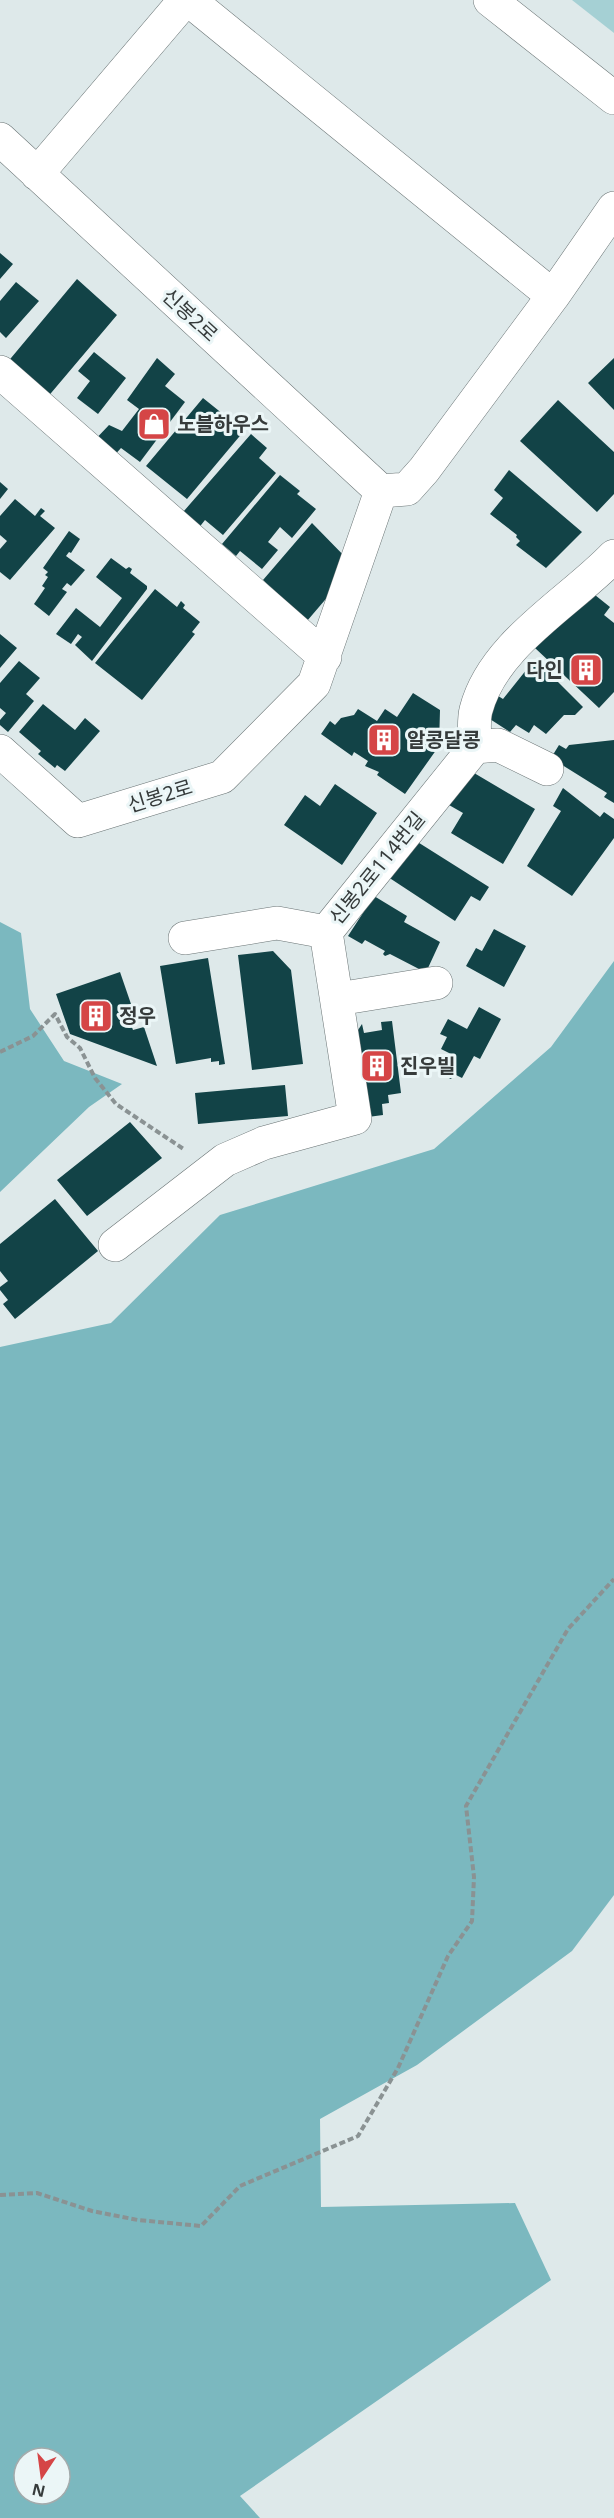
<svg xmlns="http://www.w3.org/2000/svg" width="614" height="2518" font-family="'Noto Sans','Noto Sans KR',sans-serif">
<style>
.green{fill:#a5d0d4}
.forest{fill:#7bb8bf;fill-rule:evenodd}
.building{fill:#124347}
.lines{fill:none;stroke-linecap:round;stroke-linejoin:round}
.minor-casing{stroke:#6a7475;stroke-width:34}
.tertiary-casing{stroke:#6a7475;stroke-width:34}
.path{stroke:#8a9293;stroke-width:4;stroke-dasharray:6 3;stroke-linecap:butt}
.minor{stroke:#fff;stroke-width:33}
.tertiary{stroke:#fff;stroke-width:33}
.labels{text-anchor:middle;stroke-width:6;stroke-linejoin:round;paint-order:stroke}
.street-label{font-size:20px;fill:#363b3b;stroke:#ebf6f7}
.poi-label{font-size:20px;font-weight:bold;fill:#363b3b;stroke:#ebf6f7;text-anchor:start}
</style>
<rect width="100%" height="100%" fill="#dee9ea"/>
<path class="green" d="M572,0H614V33Z"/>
<path class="forest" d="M0,922L21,933L30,1009L64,1061L122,1084L89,1107L0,1192Z
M614,961V1895L572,1951L417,2065L320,2119L321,2207L515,2203L551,2280L240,2496L260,2518H0V1347L111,1323L220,1215L434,1149L551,1047ZM24,2458H60V2494H24Z"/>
<path class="building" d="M0,253L13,264L0,279Z
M77,279L117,315L46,399L6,364Z
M16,282L39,301L6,338L0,332V301Z
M94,352L126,378L98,414L77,398L90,381L78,371Z
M157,358L175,374L165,386L185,402L140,462L121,448L112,458L91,444L109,425L122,431L139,409L127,400Z
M614,358V410L588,383Z
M203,398L244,431L187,499L146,466Z
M558,400L614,452V494L597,512L520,441Z
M251,434L267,448L259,458L276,473L223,535L205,520L194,534L177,519Z
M509,470L582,532L546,568L516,545L520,541L516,537L517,535L490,514L503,498L494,490Z
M280,475L300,491L297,494L316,509L292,538L280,527L268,542L278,550L262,569L240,551L236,556L222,544Z
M0,482L8,489L0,499Z
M15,499L35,516L41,508L45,511L40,516L55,528L10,580L0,572V549L7,541L0,535V516Z
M312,523L354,566L307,621L263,580Z
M69,531L80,539L71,553L69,552L66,556L85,570L71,586L67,583L62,589L67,592L49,616L34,604L45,588L42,586L48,577L45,575L48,572L43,568Z
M111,558L126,569L129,567L132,569L130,573L147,586V589L92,661L75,645L82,637L78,634L71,644L56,634L76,608L100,627L122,598L96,577Z
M155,589L177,607L181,601L185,605L183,608L200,622L192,632L195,634L142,700L95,663Z
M595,595L610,607L604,615L614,623V692L599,708L535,648L582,598Z
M0,634L17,648L0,668Z
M535,659L583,707L575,715H564L546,734L534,725L529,733L516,725L510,732L479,712L495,694L503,699Z
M19,661L40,678L26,694L34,701L8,732L0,725V720L6,713L0,708V683Z
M413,693L440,710L439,746L405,794L377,775L379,772L365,766L368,761L354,752L352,756L321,734L330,721L335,725L341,718L354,715L358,709L377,721L385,709L397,717Z
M43,704L75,730L85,718L100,731L65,771L57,765L55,768L38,754L41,751L19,732Z
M614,740V803L604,797L607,793L551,758L559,745L566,749L569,745Z
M469,770L535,809L503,864L451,833L463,813L449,805Z
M335,784L377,813L342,865L284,825L305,795L320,806Z
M563,788L600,817L604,812L614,819V838L572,896L527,866L561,811L553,806Z
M416,841L489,887L480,901L471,896L455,921L385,875Z
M374,896L407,916L404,922L440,942L428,968L419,969L390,954L385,956L383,954L385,951L365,940L362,944L348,936Z
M494,929L526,946L504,987L466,966L476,948L482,951Z
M273,951L291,970L303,1064L252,1070L238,955Z
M208,958L225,1064L219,1065V1061L211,1062V1058L176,1064L160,966Z
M120,972L131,1004L124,1006L133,1030L144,1027L157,1066L70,1034L56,994Z
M479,1007L501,1019L480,1059L474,1056L462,1078L454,1074L451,1079L440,1074L451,1054L441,1049L447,1037L440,1034L448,1019L467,1029Z
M392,1021L401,1093L388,1095L389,1103L382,1104L383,1115L368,1117L352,1039L362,1024L364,1033L382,1030L381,1022Z
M285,1085L288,1116L198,1124L195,1093Z
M130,1122L162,1158L87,1216L57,1180Z
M55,1199L98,1251L15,1319L3,1304L8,1300L0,1290V1287L8,1281L0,1271V1244Z"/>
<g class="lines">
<g class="minor-casing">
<path id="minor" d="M189,0L553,296
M0,139L381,491L407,489L424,470L553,296L614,208
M37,174L185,0
M0,372L325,657
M475,747L498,745L547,769
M0,751L78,821L222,777L314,684L381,491
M185,938L277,923L326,932
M338,999L436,983
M115,1245L225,1160L264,1143L355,1118L326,932L475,747C475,736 473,721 476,710C493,644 569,603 614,556"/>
</g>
<g class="tertiary-casing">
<path id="tertiary" d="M490,0L614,98"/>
</g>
<path class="path" d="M0,1052L33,1036L55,1014L67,1037L80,1048L95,1078L116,1104L185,1150
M0,2195L37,2193L92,2211L138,2220L201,2226L240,2186L358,2136L398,2068L448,1956L472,1921L474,1877L466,1806L568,1629L614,1579"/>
<use href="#minor" class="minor"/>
<use href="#tertiary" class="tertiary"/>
</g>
<defs>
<g id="shop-square" transform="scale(1.725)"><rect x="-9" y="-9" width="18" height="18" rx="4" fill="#d54546" stroke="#ebf6f7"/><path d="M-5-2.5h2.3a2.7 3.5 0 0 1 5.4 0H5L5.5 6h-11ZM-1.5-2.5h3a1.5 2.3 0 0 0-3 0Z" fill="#fff"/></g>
<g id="building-square" transform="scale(1.725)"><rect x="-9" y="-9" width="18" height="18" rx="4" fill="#d54546" stroke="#ebf6f7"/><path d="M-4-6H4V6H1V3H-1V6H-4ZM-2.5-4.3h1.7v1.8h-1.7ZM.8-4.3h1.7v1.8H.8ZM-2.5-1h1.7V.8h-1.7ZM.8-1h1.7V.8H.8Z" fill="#fff"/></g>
</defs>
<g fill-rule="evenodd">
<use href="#shop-square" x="154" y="424"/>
<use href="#building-square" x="586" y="670"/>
<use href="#building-square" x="384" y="740"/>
<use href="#building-square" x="96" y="1016"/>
<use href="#building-square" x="377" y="1066"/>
</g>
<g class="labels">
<g class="street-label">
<text transform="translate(190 315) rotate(43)" y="7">신봉2로</text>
<text transform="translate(160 796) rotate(-17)" y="7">신봉2로</text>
<text transform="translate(377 868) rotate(-51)" y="7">신봉2로114번길</text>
</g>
<g class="poi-label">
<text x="177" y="431">노블하우스</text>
<text x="563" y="677" text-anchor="end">다인</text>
<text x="407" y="747">알콩달콩</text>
<text x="119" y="1023">정우</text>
<text x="400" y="1073">진우빌</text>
</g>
</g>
<g transform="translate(42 2476) rotate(193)"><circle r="28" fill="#ebf6f7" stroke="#a3abac" stroke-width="1.5"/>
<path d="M0-4.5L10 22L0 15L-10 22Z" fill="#d54546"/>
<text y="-9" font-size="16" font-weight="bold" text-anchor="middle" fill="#363b3b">N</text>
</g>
</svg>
